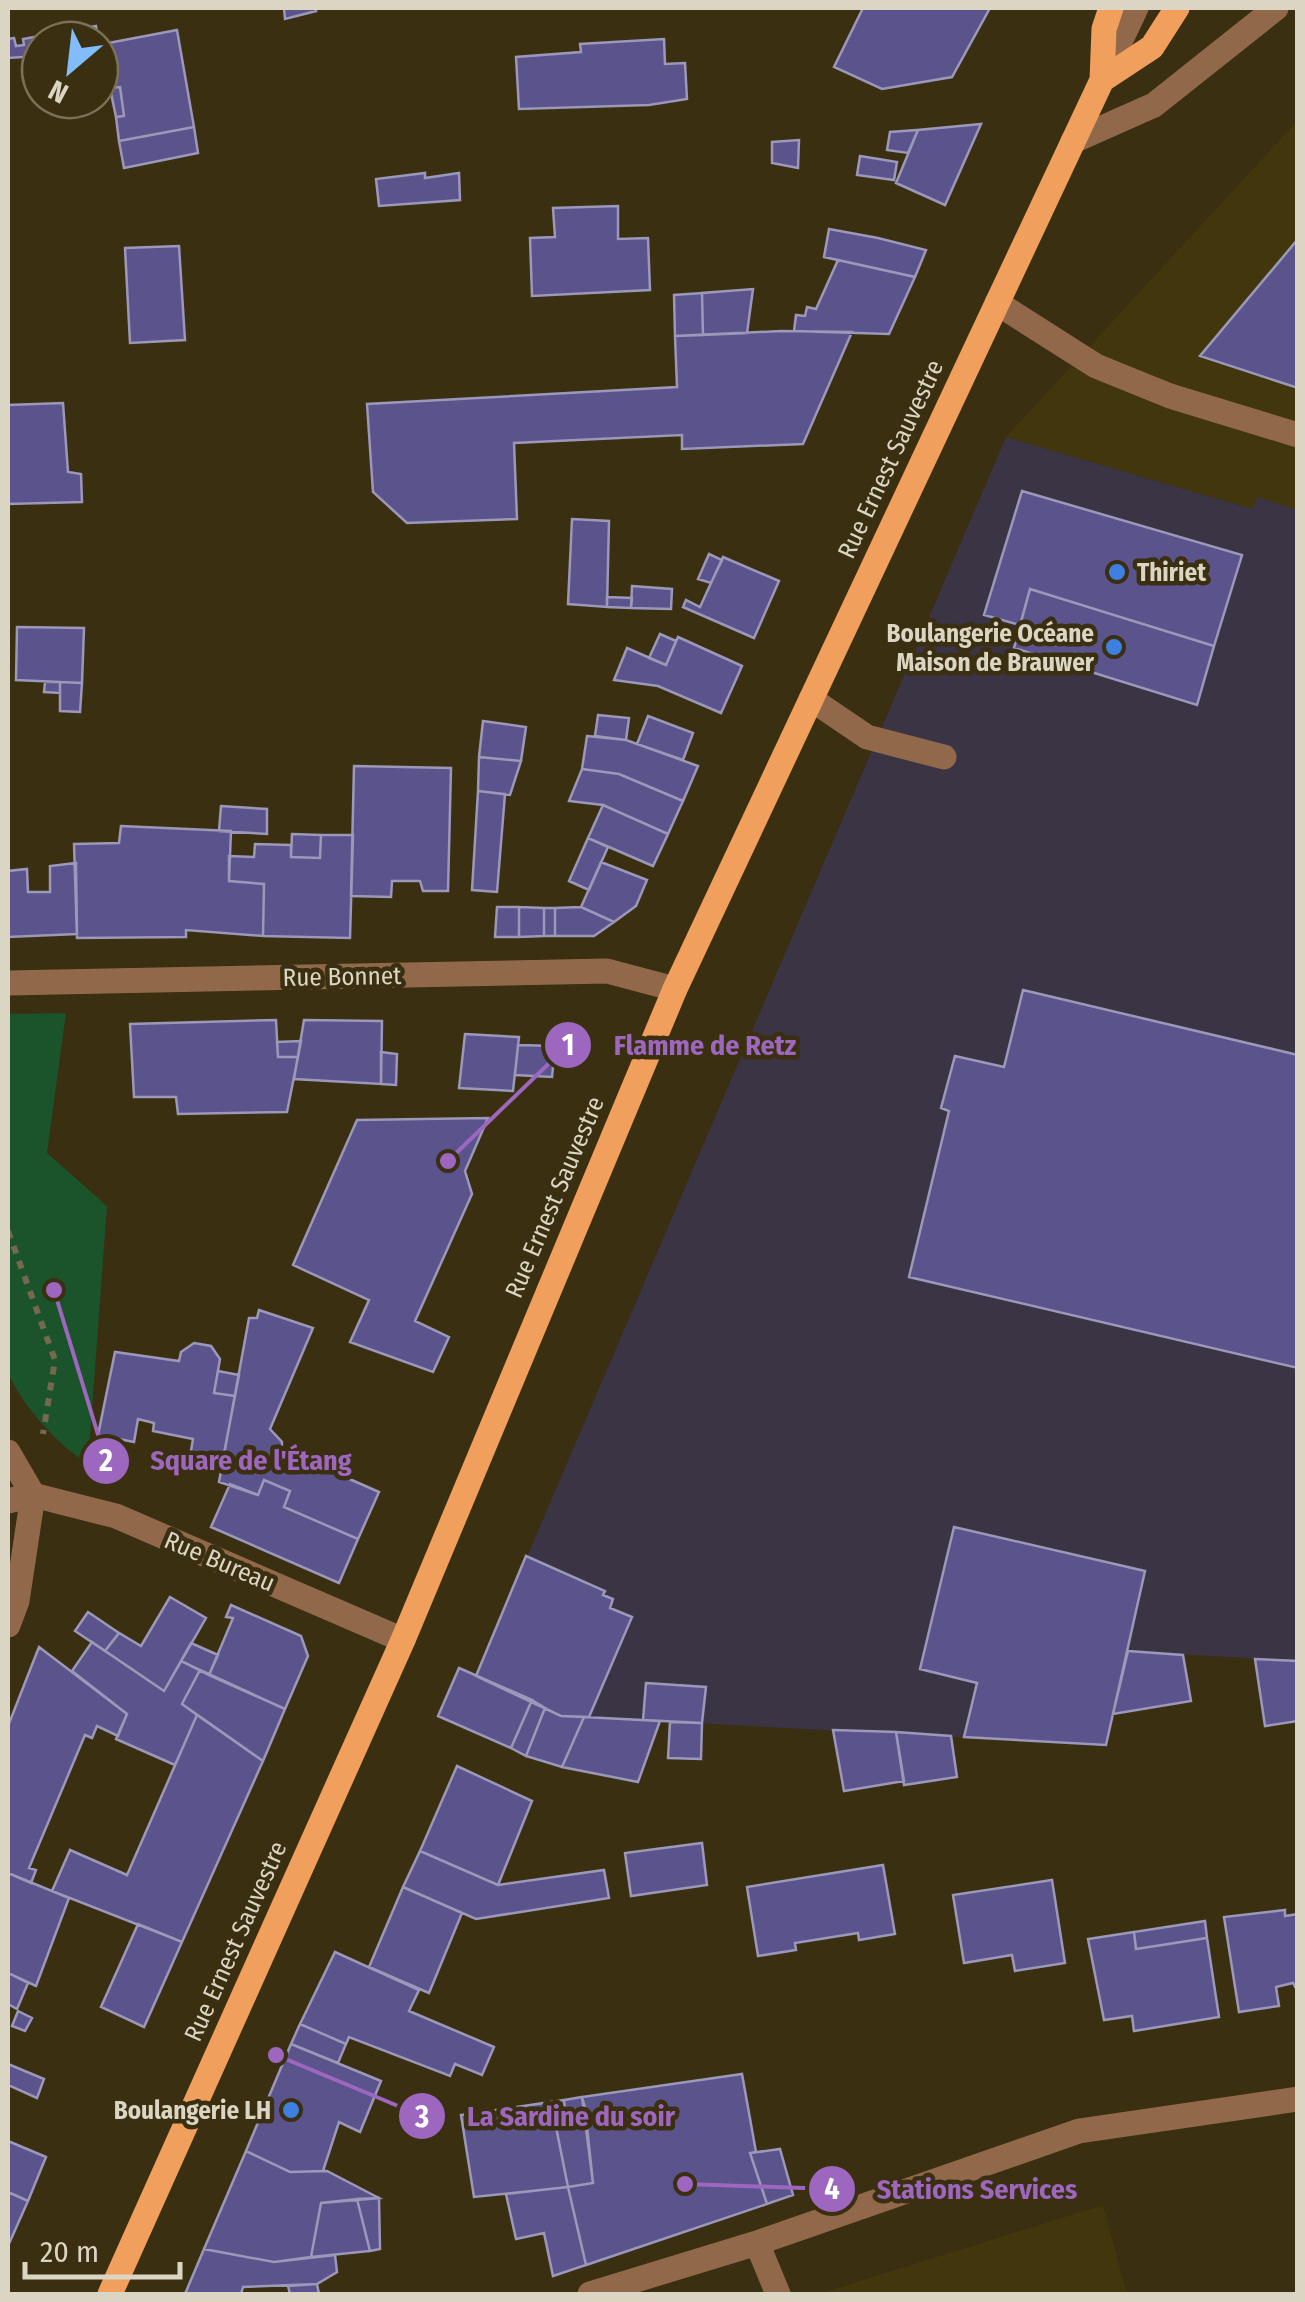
<svg xmlns="http://www.w3.org/2000/svg" width="1305" height="2302" font-family="'Fira Sans Condensed',sans-serif">
<style>
.built{fill:#42360d}
.industrial{fill:#3b3445}
.green{fill:#1b532a}
.building{fill:#5b538b;stroke:#9b98b9;stroke-width:2.5}
.lines{fill:none;stroke-linecap:round;stroke-linejoin:round}
.path{stroke:#72694f;stroke-width:6;stroke-dasharray:8 8;stroke-linecap:butt}
.minor{stroke:#91694a;stroke-width:25}
.major{stroke:#f19f5c;stroke-width:25}
.shop-dot{fill:#3f7fe0;stroke:#3a2f10;stroke-width:4}
.labels{text-anchor:middle;stroke-width:9;stroke-linejoin:round;paint-order:stroke}
.street-label{font-size:25px;fill:#dbd5c3;stroke:#3a2f10}
.poi-label{font-size:25px;font-weight:bold;fill:#dbd5c3;stroke:#3a2f10;text-anchor:end}
.leader{fill:none;stroke:#9d67c0;stroke-width:4}
.callout-dot{fill:#9d67c0;stroke:#3a2f10;stroke-width:4}
.mark-label{font-size:30px;text-anchor:middle;font-weight:bold;fill:#fff}
.callout-label{font-size:28px;text-anchor:middle;font-weight:bold;fill:#9d67c0;stroke:#3a2f10;stroke-width:9;stroke-linejoin:round;paint-order:stroke}
</style>
<rect width="100%" height="100%" fill="#3a2f10"/>
<path class="built" d="M1297,121V510L1258,498L1252,509L1006,437Z
M1103,2205L1127,2294H818Z"/>
<path class="industrial" d="M1006,437L1252,509L1258,497L1297,510V1661L1128,1651L1106,1745L561,1716L476,1676Z"/>
<path class="green" d="M66,1013L47,1153L107,1206L88,1464C55,1442 25,1409 8,1373V1014Z"/>
<path class="building" d="M284,8H315L316,11L285,19Z
M863,8H990L952,77L882,89L834,67Z
M96,26L98,40H40V56L8,58V39L14,38L16,46L24,45L23,39Z
M177,30L194,127L119,141L116,117L124,116L120,87L110,88L103,44Z
M664,39L665,64L685,63L687,99L649,105L519,109L516,57L581,52L580,44Z
M120,87L124,116L116,117L110,88Z
M981,124L945,205L896,183L918,130Z
M194,127L198,153L124,168L119,141Z
M918,130L908,153L887,150L890,132Z
M799,140L798,168L772,163V142Z
M860,156L897,162L894,180L857,175Z
M425,173V178L459,173L460,200L379,206L376,179Z
M618,206V239L648,238L650,290L532,296L530,238L555,237L553,208Z
M829,229L878,238L926,250L915,277L824,257Z
M1298,239V388L1200,356Z
M179,246L185,340L130,343L125,248Z
M838,260L915,277L889,334L794,331L796,315L805,316L807,307L816,309Z
M753,289L747,333L703,335L702,293Z
M702,293L703,335L675,336L674,295Z
M781,331L852,332L803,444L682,449V435L514,443L517,519L407,523L373,492L367,404L677,387L675,336Z
M63,403L68,472L81,474L82,502L8,504V405Z
M1022,491L1242,555L1214,646L1030,589L1020,625L984,615Z
M572,519L609,521L607,607L568,604Z
M709,554L722,560L711,583L698,579Z
M723,557L779,581L754,638L683,607L686,600L700,607Z
M632,586L672,589L671,609L631,608Z
M1030,589L1214,646L1197,705L1014,648Z
M607,597L632,598L631,608L607,607Z
M17,627L84,628L82,683L16,680Z
M660,634L676,641L666,665L649,658Z
M678,637L742,666L721,713L658,686L614,680L627,648L666,665Z
M45,682H60V693L44,692Z
M60,682L82,683L80,712L60,711Z
M598,715L629,718L626,740L595,736Z
M648,716L693,733L683,760L637,744Z
M483,721L526,727L521,761L479,757Z
M587,736L626,740L698,766L683,801L619,774L582,769Z
M479,757L521,761L510,795L478,791Z
M354,766L451,768L448,891H423L420,881H392L391,897L351,896Z
M582,769L619,774L683,801L668,834L603,805L569,801Z
M478,791L505,794L497,892L472,890Z
M603,805L668,834L653,866L588,838Z
M221,806L267,809V834L219,831Z
M121,826L231,831L229,881L264,884L263,936L186,930V937L77,938L74,844L119,843Z
M292,834L321,835L320,858L291,857Z
M321,835H353L350,938L263,936L264,884L229,881V856L254,857L255,844L291,845V857L320,858Z
M588,838L608,847L589,890L569,881Z
M601,862L647,880L636,906L614,922L581,907Z
M76,863L77,934L8,937V871L27,869L28,892H50V866Z
M497,907H519V937H495Z
M519,907L544,908V936L519,937Z
M581,907L614,922L594,936H555V908Z
M544,908H555V936H544Z
M1023,990L1298,1055V1368L909,1277L949,1111L941,1108L955,1056L1004,1067Z
M276,1020L278,1057H298L287,1112L178,1114L176,1097H134L130,1024Z
M304,1020L382,1021L381,1084L294,1079Z
M465,1034L519,1037L513,1091L459,1088Z
M301,1041L298,1057H278L277,1042Z
M518,1045L555,1046L552,1077L515,1075Z
M381,1052L397,1054L396,1085L381,1084Z
M488,1118L465,1171L472,1194L415,1321L449,1337L433,1372L350,1342L369,1300L293,1265L357,1120Z
M259,1310L313,1328L270,1429L282,1442L281,1458L301,1467L304,1459L379,1492L358,1539L284,1507L290,1491L264,1480L258,1495L219,1482L249,1318H257Z
M194,1343L211,1346L220,1359L214,1393L235,1396L221,1469L189,1463L193,1439L153,1431L154,1423L138,1419L134,1442L98,1435L115,1352L179,1361L181,1352Z
M218,1371L239,1375L235,1396L214,1393Z
M264,1480L290,1491L284,1507L358,1539L339,1583L211,1527L230,1484L258,1495Z
M954,1527L1145,1571L1106,1745L964,1737L977,1683L920,1669Z
M526,1556L605,1591L603,1595L613,1599L610,1608L632,1617L589,1717L561,1716L476,1676Z
M170,1597L206,1618L164,1691L105,1651L119,1633L141,1646Z
M231,1605L301,1636L308,1656L285,1709L209,1675L233,1618L226,1617Z
M88,1612L119,1633L105,1651L75,1631Z
M92,1642L164,1691L181,1661L200,1670L182,1704L197,1715L175,1765L116,1739L127,1714L72,1671Z
M191,1643L218,1655L209,1675L181,1661Z
M39,1647L127,1714L118,1736L97,1726L92,1738L85,1735L29,1868L36,1870L31,1883L8,1873V1726Z
M1128,1651L1183,1655L1191,1701L1113,1714Z
M1255,1659L1298,1661V1721L1265,1726Z
M459,1668L532,1700L511,1748L438,1716Z
M200,1670L285,1709L263,1761L182,1704Z
M646,1683L706,1687L702,1723L643,1720Z
M532,1700L545,1708L526,1756L511,1748Z
M545,1708L561,1716L584,1717L562,1767L526,1756Z
M197,1715L263,1761L182,1942L52,1891L70,1850L127,1875Z
M584,1717L660,1721L638,1782L562,1767Z
M670,1722L702,1723L701,1759L668,1758Z
M833,1730L896,1732L904,1781L844,1791Z
M896,1732L951,1736L957,1777L904,1785Z
M457,1766L532,1801L498,1885L420,1851Z
M702,1843L707,1885L631,1896L625,1853Z
M420,1851L498,1885L604,1870L609,1898L476,1919L403,1887Z
M883,1865L895,1934L859,1940L858,1933L795,1943L796,1950L758,1956L747,1887Z
M8,1873L69,1898L36,1986L8,1973Z
M1052,1880L1065,1963L1015,1971L1012,1955L964,1963L953,1895Z
M403,1887L462,1913L429,1993L369,1967Z
M1285,1910V1916L1298,1914V1992L1293,1983L1276,1987L1279,2006L1239,2012L1224,1917Z
M1205,1921L1207,1938L1136,1949L1134,1932Z
M138,1924L182,1942L144,2027L101,2007Z
M1134,1932L1136,1949L1207,1938L1219,2017L1134,2031L1132,2016L1104,2020L1088,1939Z
M335,1952L419,1990L409,2011L494,2047L482,2075L455,2064L450,2076L349,2037L346,2044L300,2024Z
M8,1973L28,1983L17,2009L8,2004Z
M18,2011L32,2018L25,2031L12,2026Z
M300,2024L346,2044L338,2063L291,2044Z
M291,2044L381,2081L360,2132L339,2122L323,2171L290,2172L246,2151Z
M8,2064L44,2079L37,2098L8,2085Z
M742,2074L756,2152L750,2153L767,2204L586,2265L568,2187L593,2183L582,2097Z
M582,2097L585,2108L565,2110L564,2100Z
M564,2100L565,2110L585,2108L593,2183L568,2187L551,2102Z
M551,2102L568,2187L474,2197L461,2115Z
M8,2141L46,2157L28,2201L8,2192Z
M780,2149L793,2195L767,2204L750,2153Z
M246,2151L290,2172L327,2171L379,2198L321,2203L311,2257L274,2262L204,2249Z
M568,2187L586,2265L553,2276L544,2233L516,2239L506,2194Z
M8,2192L28,2201L8,2246Z
M379,2198L380,2249L370,2251L357,2199Z
M357,2199L370,2251L311,2257L321,2203Z
M204,2249L274,2262L335,2255L337,2272L317,2284L243,2287L241,2294H185Z
M317,2284L319,2294H290L288,2286Z"/>
<g class="lines">
<path class="path" d="M8,1231L55,1360L43,1434"/>
<path class="minor" d="M1102,80L1136,8
M1073,141L1154,105L1276,8
M997,303L1096,366L1170,396L1298,435
M811,699L867,737L944,757
M8,983L607,971L675,989
M8,1452L33,1495L17,1601L8,1625
M8,1501L33,1495L116,1516L403,1640
M757,2243L778,2294
M590,2294L757,2243L1079,2131L1298,2099"/>
<path class="major" d="M1102,80L1152,47L1177,8
M110,2294L403,1640L675,989L1102,80L1104,29L1111,8"/>
</g>
<g class="shop-dot">
<circle cx="1117" cy="572" r="10"/>
<circle cx="1114" cy="647" r="10"/>
<circle cx="291" cy="2110" r="10"/>
</g>
<g class="labels">
<g class="street-label">
<text transform="translate(890 459) rotate(-65)" y="9">Rue Ernest Sauvestre</text>
<text transform="translate(342 976) rotate(-1)" y="9">Rue Bonnet</text>
<text transform="translate(554 1197) rotate(-67)" y="9">Rue Ernest Sauvestre</text>
<text transform="translate(220 1561) rotate(23)" y="9">Rue Bureau</text>
<text transform="translate(235 1941) rotate(-66)" y="9">Rue Ernest Sauvestre</text>
</g>
<g class="poi-label">
<text x="1137" y="581" text-anchor="start">Thiriet</text>
<text x="1094" y="642">Boulangerie Océane<tspan x="1094" dy="29">Maison de Brauwer</tspan></text>
<text x="271" y="2119">Boulangerie LH</text>
</g>
</g>
<path class="leader" d="M448 1161L568 1045M54 1290L106 1461M276 2055L422 2116M685 2184L832 2189"/>
<g class="callout-dot">
<circle cx="448" cy="1161" r="10"/>
<circle cx="54" cy="1290" r="10"/>
<circle cx="276" cy="2055" r="10"/>
<circle cx="685" cy="2184" r="10"/>
<circle cx="568" cy="1045" r="25"/>
<circle cx="106" cy="1461" r="25"/>
<circle cx="422" cy="2116" r="25"/>
<circle cx="832" cy="2189" r="25"/>
</g>
<g class="mark-label">
<text x="568" y="1055">1</text>
<text x="106" y="1471">2</text>
<text x="422" y="2127">3</text>
<text x="832" y="2199">4</text>
</g>
<g class="callout-label">
<text x="705" y="1055">Flamme de Retz</text>
<text x="251" y="1470">Square de l'Étang</text>
<text x="571" y="2126">La Sardine du soir</text>
<text x="977" y="2199">Stations Services</text>
</g>
<rect width="1305" height="2302" fill="none" stroke="#dbd5c3" stroke-width="20"/>
<g transform="translate(70 70) rotate(208)"><circle r="48" fill="#3a2f10" stroke="#7a7158" stroke-width="2.5"/>
<path d="M0-8L18 38L0 25L-18 38Z" fill="#82bcfa"/>
<text y="-15" font-size="28" font-weight="bold" text-anchor="middle" fill="#dbd5c3">N</text>
</g>
<path d="M25 2262v15h155v-15" fill="none" stroke="#dbd5c3" stroke-width="5"/>
<text x="40" y="2262" font-size="30" fill="#dbd5c3" stroke="#3a2f10" stroke-width="8" paint-order="stroke">20 m</text>
</svg>
